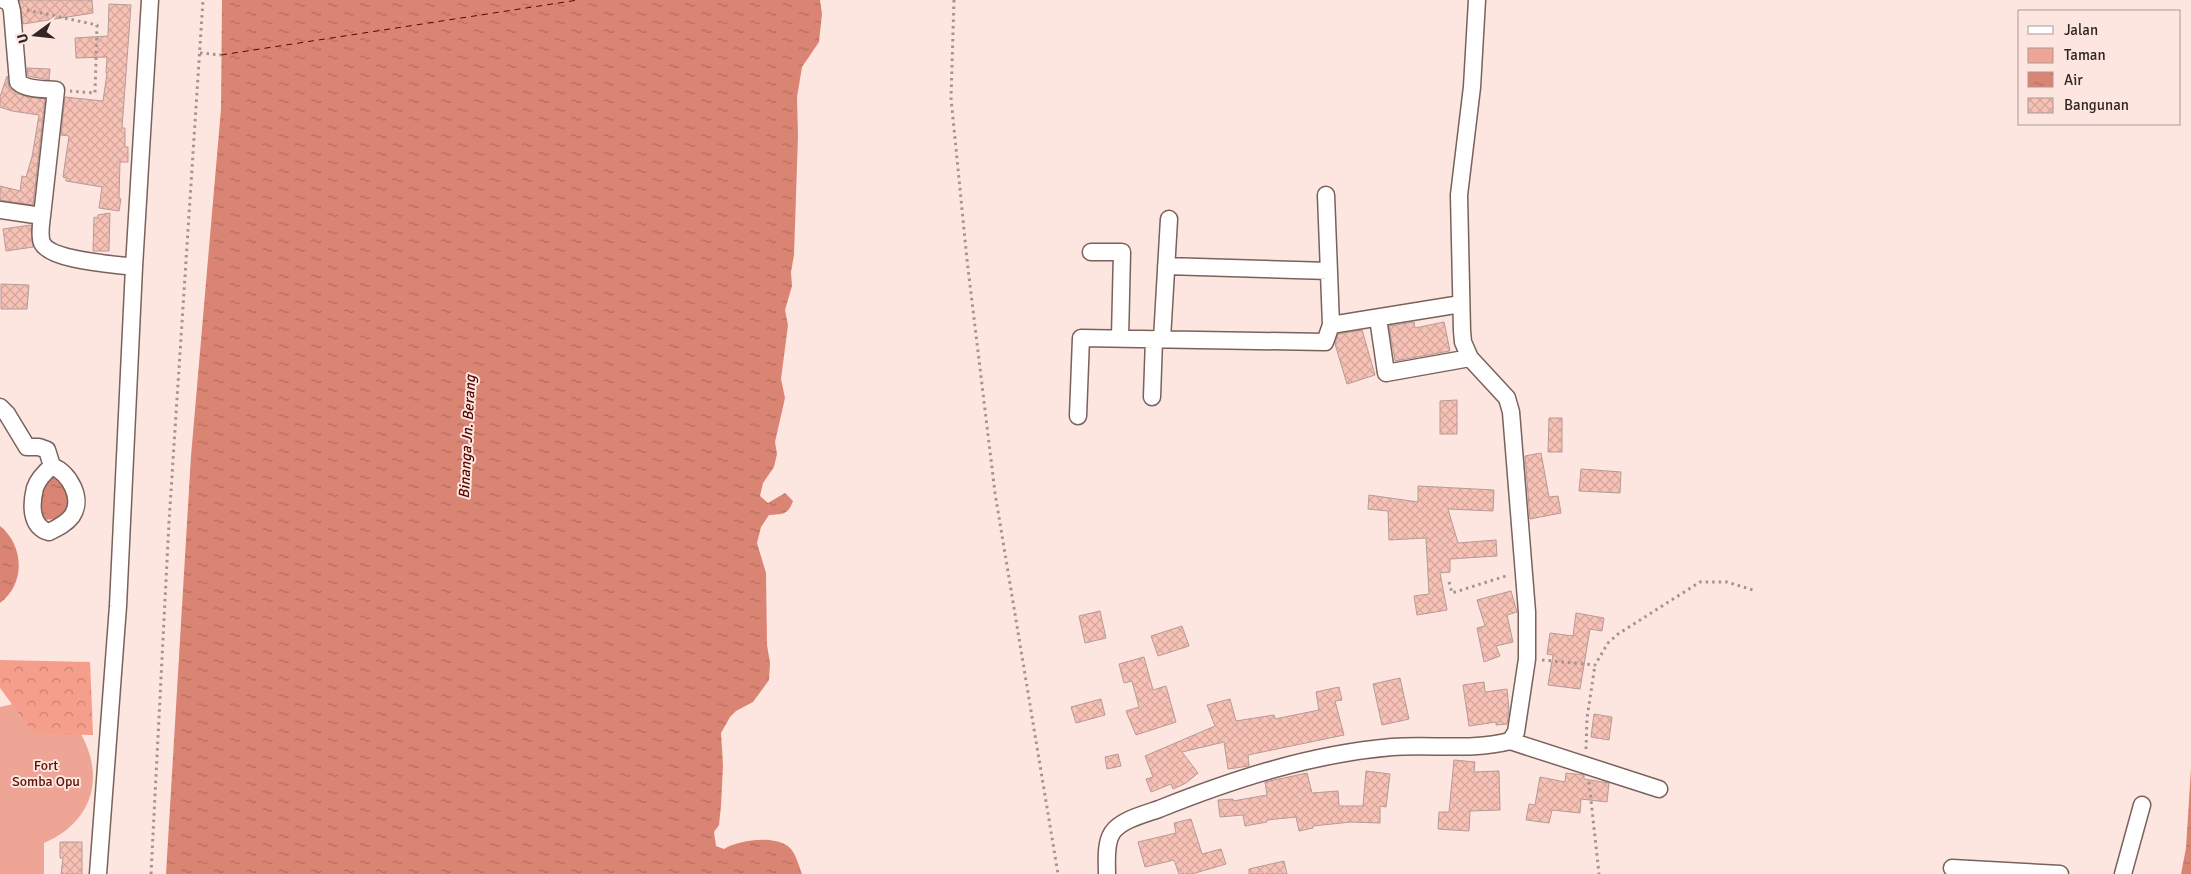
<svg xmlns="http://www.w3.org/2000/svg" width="2191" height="874" font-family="Signika,sans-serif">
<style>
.green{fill:#eea596}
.forest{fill:url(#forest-crowns)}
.water{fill:url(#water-ripples)}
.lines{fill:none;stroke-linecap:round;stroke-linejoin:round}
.ferry{stroke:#550600;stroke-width:1;stroke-dasharray:6 5;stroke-linecap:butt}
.building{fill:url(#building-cross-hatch);stroke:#b69b96}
.minor-casing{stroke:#7a615c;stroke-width:19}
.path{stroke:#a5938f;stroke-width:3;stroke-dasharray:2.5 4;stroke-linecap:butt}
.minor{stroke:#fff;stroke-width:16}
.labels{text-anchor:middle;stroke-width:4;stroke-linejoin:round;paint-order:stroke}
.park-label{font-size:14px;fill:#5d1004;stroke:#fde5e0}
.water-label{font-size:15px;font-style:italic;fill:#550600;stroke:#fde5e0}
</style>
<defs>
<pattern id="forest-crowns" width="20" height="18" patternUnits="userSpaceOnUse" patternTransform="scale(1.25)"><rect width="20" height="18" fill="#f69e8c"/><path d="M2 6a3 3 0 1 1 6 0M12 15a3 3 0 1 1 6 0" fill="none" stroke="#c88172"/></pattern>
<pattern id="water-ripples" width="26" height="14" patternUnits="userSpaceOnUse" patternTransform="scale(1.25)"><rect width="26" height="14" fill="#da8573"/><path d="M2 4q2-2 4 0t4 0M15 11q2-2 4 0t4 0" fill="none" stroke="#b16d5e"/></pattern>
<pattern id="building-cross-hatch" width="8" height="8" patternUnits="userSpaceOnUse" patternTransform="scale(1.25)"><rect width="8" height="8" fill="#f7c1b5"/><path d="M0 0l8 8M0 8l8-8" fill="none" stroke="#d4a69b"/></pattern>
</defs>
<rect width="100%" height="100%" fill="#fde5e0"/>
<path class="green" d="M13,704L81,734C106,779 91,823 44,843V874H0V707Z"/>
<path class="forest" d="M0,660L90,662L93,735L34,734L0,688Z"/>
<path class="water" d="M222,0H820L822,14L819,42L802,67L797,97L798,136L794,255L791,272L792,286L785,310L788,325L781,379L785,398L775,442L777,454L774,467L763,483L760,496L768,503L785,493L793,501C788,515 783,514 769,515L761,527L757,543L766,573L767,645L770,663L769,680L753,702L736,711L730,717L721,733L723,765L721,806L719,825L714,832L716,846L724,849C739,840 777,834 791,849C796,855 799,866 802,874H166L191,456L221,109Z
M48,474L66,480L72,504L60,519L41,520L39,487Z
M0,526C24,545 26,584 0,603Z
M2191,768V874H2181L2186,848Z"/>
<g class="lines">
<path class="ferry" d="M221,55L578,0"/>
</g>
<path class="building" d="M19,0H92L93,13L23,24Z
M109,4L131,5L122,128H125V147H128V162H120L119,198L121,199L119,211L99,208L102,187L66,181V178L63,177L69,136L61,135L65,97L103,101L107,73H106L107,57L76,58L75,38L108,36Z
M27,68L50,69L49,80L28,76Z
M7,76L9,87L16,93L28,97L45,99L33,205L0,200V186L20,191L22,176L26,177L32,157L39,115L12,111L0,107V97Z
M110,213L109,251H93L94,217L97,218L98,215Z
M31,225L33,247L6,251L3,229Z
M1,284L29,285L27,309H1Z
M1414,322L1415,328L1444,322L1450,351L1395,361L1389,326Z
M1362,330L1375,375L1347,384L1335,344L1338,334Z
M1457,400V434H1440V401Z
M1549,418H1562V452H1548Z
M1541,453L1549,497L1558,496L1561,513L1530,519L1525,456Z
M1581,469L1621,472L1620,493L1579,491Z
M1418,486L1494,490L1493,511L1448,509L1458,543L1496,540L1497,556L1450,559V572L1440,573L1447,610L1417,615L1414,596L1429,594L1426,538L1389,540L1388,511L1368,509L1369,495L1418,502Z
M1511,591L1517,612L1507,615L1513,642L1496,646L1500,656L1484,662L1477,628L1485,626L1477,600Z
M1100,611L1106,638L1085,643L1079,616Z
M1576,613L1604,618L1602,631L1590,629L1580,689L1548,685L1553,655L1547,654L1550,633L1573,636Z
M1182,626L1189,646L1158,656L1151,636Z
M1144,657L1153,690L1166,686L1176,722L1136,735L1126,711L1139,707L1132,681L1124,683L1119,664Z
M1400,678L1409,719L1382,725L1373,684Z
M1484,682L1485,692L1507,689L1509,710L1507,724L1496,725V722L1469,726L1463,685Z
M1339,687L1342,700L1335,701L1344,735L1248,755L1249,766L1228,769L1224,742L1182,752L1198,773L1186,783L1173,789L1171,784L1151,792L1146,779L1153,777L1145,756L1215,726L1207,705L1230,699L1236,721L1274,715L1275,719L1319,710L1316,692Z
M1101,699L1105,715L1076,723L1071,707Z
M1594,714L1612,717L1609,740L1591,737Z
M1118,754L1121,766L1107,769L1105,757Z
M1454,760L1475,762L1474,772L1499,771L1500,810L1470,811L1469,831L1438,829L1439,812H1449Z
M1366,771L1390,774L1386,807L1380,806V823L1351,822L1313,826V828L1299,831L1296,817L1267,820V822L1245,826L1243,815L1220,817L1218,800L1233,799V801L1267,795L1265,782L1307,773L1312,793L1338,791L1339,806H1363Z
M1566,773L1584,775V779L1609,783L1607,802L1581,799L1580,813L1552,810L1549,823L1526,820L1529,804L1535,805L1540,777L1565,782Z
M1191,819L1202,854L1221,849L1226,864L1192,874H1179L1174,860L1145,867L1138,842L1176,833L1174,823Z
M60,842H82V874H61L63,858H60Z
M1284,861L1287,874H1249V869Z"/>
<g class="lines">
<g class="minor-casing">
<path id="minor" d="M4,0L10,3L12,11L18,82C27,90 44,89 56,90L42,216
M1326,195L1331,325
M0,210L42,216C41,224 39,235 42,243C51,261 115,264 134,267
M1091,252H1122L1120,338
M1166,266L1329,271
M1378,318L1386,373L1470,358
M1162,339L1169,219
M1152,397L1154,339
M0,407L7,414L27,447H39L47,450L52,466
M1078,416L1081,338L1325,342L1331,325L1461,304
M52,466C69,473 84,498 72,516C66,524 57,528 49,532C30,527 31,504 35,488C38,479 45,472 52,466Z
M1510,741L1659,789
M1952,868L2060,874
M98,874L118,606L134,267L150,0
M1107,874C1107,862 1105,844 1112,833C1120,820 1145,814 1159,809C1234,779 1311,754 1392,747C1431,744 1472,751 1510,741L1516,732L1527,659V612L1511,412L1507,398L1470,358L1463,342L1462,331L1459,195L1472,87L1477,0
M2123,874L2142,805"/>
</g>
<path class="path" d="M954,0L951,98L967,260L995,493L1058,874
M27,10L97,25L95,93L70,91
M200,53L221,55
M1449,582L1452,593L1509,575
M1542,660L1595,665L1608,643L1618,634L1700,582H1727L1753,590
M1586,749L1587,718L1595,665
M1589,782L1599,874
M151,874L169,522L203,0"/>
<use href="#minor" class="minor"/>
</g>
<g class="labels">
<g class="park-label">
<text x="46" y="770">Fort<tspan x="46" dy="16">Somba Opu</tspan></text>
</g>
<g class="water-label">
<text transform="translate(467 437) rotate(-87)" y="5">Binanga Jn. Berang</text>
</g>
</g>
<rect x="2018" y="10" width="162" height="115" fill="#fde5e0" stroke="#ab9994"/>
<rect x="2028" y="26" width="25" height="8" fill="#ffffff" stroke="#ab9994"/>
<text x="2064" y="35" font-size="15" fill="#302623">Jalan</text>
<rect x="2028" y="48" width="25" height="15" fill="#eea596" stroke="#ab9994"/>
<text x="2064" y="60" font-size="15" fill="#302623">Taman</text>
<rect x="2028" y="72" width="25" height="15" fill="url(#water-ripples)" stroke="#ab9994"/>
<text x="2064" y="85" font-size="15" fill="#302623">Air</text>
<rect x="2028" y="98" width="25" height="15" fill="url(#building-cross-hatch)" stroke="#ab9994"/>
<text x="2064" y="110" font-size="15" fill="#302623">Bangunan</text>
<g transform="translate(35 35) rotate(255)" stroke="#fde5e0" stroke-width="4" paint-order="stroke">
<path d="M0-4L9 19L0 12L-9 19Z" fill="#302623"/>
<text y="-8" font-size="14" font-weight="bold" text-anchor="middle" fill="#302623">U</text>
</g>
</svg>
